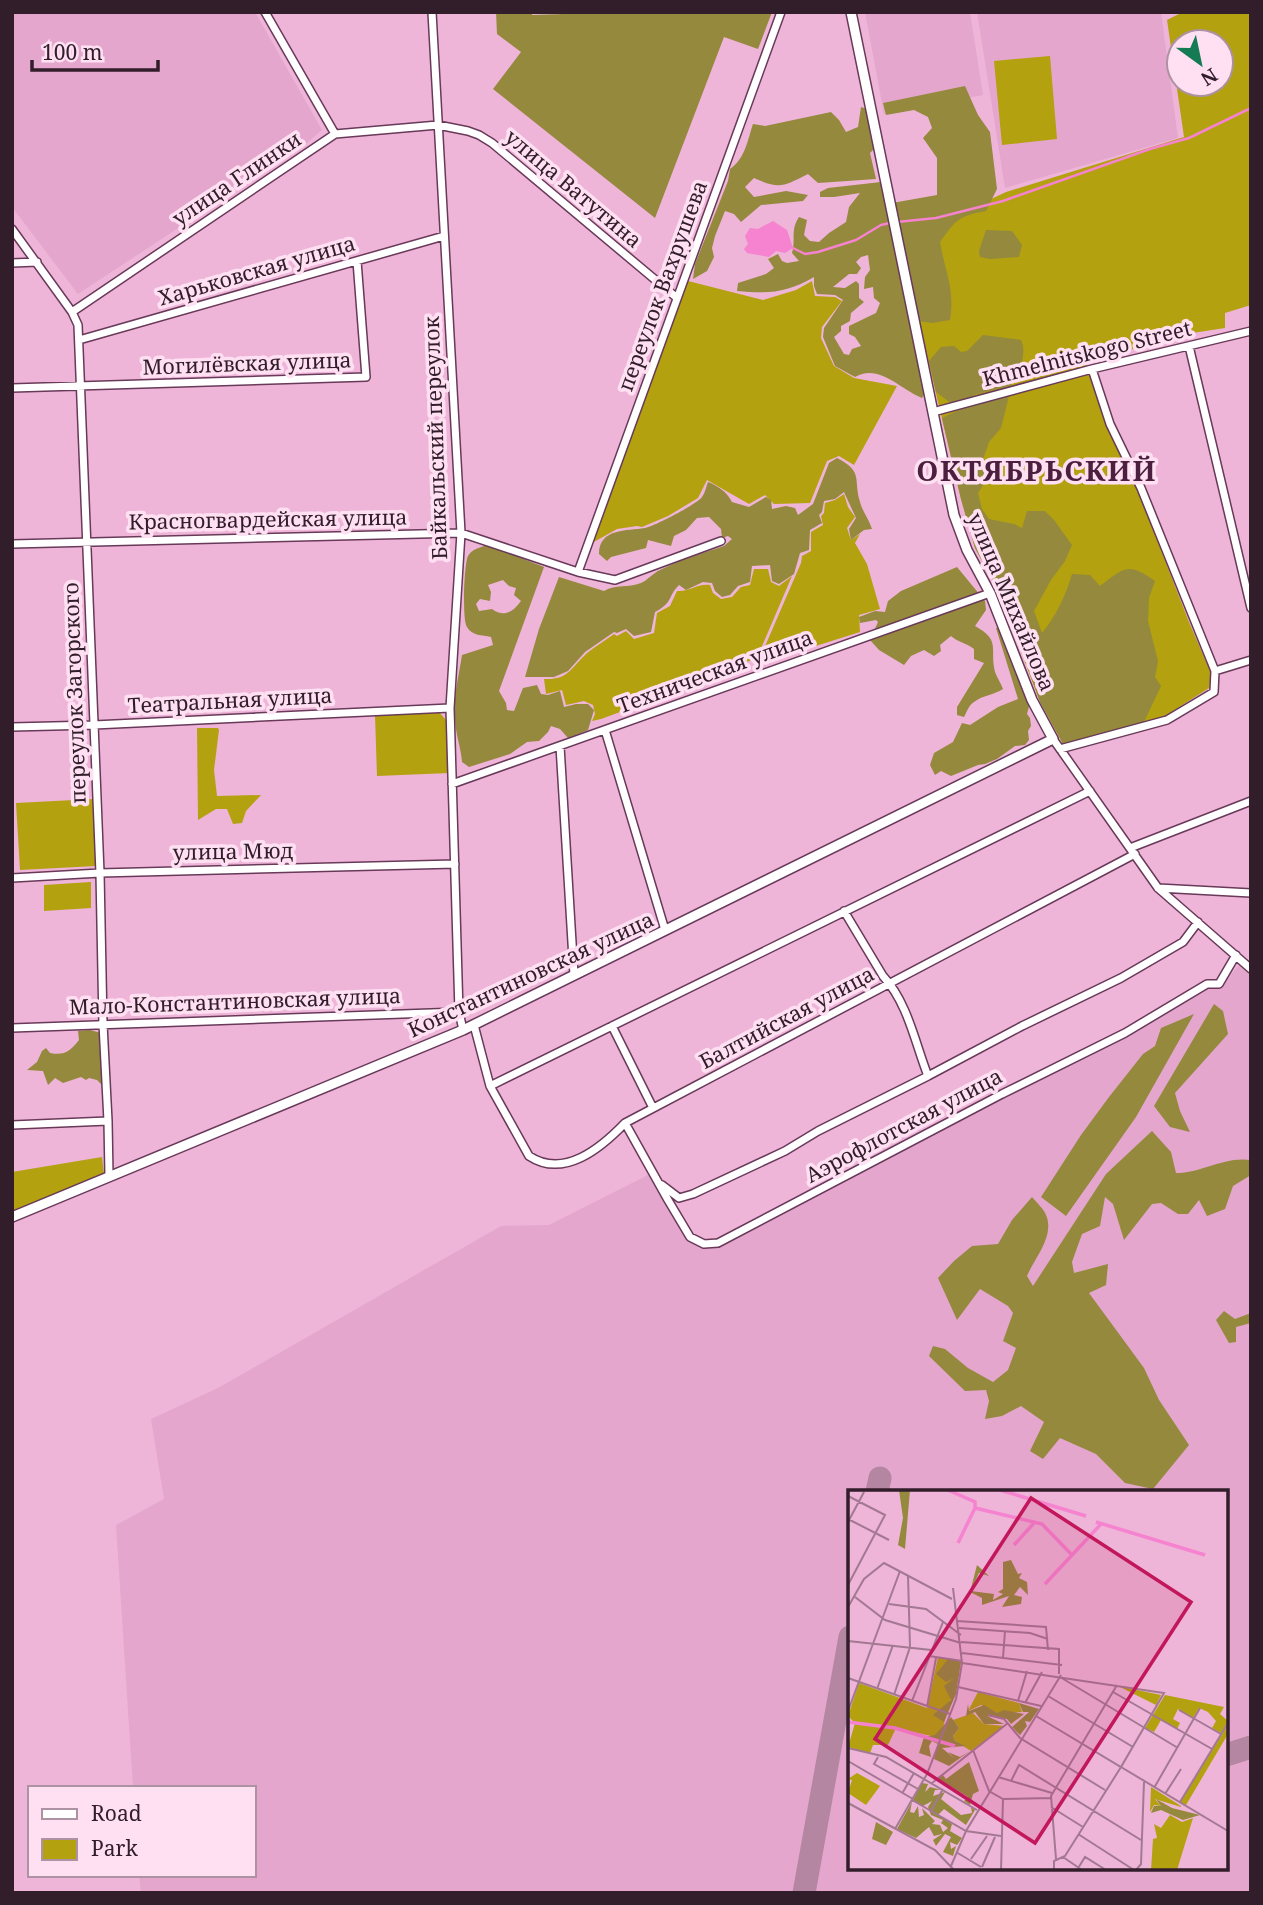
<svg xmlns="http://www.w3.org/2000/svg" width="1263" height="1905" font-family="'Noto Serif',serif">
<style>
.built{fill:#e4a6cc;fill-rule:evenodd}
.green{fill:#b3a10f;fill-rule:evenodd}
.forest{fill:#94893d;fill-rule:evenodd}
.water{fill:#f583cf}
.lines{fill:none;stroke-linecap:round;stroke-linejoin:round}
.stream{stroke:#f583cf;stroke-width:2.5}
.taxiway{stroke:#b486a2;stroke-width:23}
.minor-casing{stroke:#683958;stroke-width:10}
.tertiary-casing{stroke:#683958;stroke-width:12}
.minor{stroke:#fff;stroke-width:7}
.tertiary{stroke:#fff;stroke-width:9}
.labels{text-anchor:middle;stroke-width:7;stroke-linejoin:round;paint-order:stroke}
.street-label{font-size:21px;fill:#321d2a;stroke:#fee0f2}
.district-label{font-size:28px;font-weight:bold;letter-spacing:2px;fill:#4b1f3d;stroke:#fee0f2}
.inset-river{fill:none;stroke:#f583cf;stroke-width:3.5}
.inset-road{fill:none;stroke:#a37892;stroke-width:2}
.view{fill:#c2185b;fill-opacity:0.15;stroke:#c2185b;stroke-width:3.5}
.inset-edge{fill:none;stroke:#321d2a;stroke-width:3.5}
</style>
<rect width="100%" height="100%" fill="#eeb5d8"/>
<path class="built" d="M12,12H255L322,130L307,143L78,294L12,207Z
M865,12H970L983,95L884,114Z
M977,12H1161L1178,138L1005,188Z
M1239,965L1251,975V1893H141L139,1875H254V1788H133L116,1525L164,1499L151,1419L218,1388L501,1226L549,1225L648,1175L681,1231L689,1239L706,1248L731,1240L1132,1032L1205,990L1221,986ZM850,1492H1226V1868H850Z"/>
<path class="green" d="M1183,12H1251V305L1225,313V328L1173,336L1086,364L1108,429L1136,486L1189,622L1204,657L1211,673L1209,688L1165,716L1063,744L1040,702L997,588L975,548L961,499L900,242L1006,192L1184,137L1167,20ZM1179,42H1221V84H1179Z
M1050,56L1057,139L1002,145L994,61Z
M688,281L763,300L796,290L812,281L815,296L835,297L842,301L822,327L821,338L834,366L854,378L897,386L854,465L839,456L827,461L810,503L774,504L765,495L749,504L707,480L698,498L668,516L642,527L637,526L617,529L592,543Z
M844,494L848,507L855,517L847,528L851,540L860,534L855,543L867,564L880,609L859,615L860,632L759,664L760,658L801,563L802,556L811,551V532L823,525L821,516L824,513L825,503L835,500Z
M754,569H768L771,582L779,586L792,576L757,658L721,672L701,675L683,689L601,719L592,721L595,714L593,705L584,701L566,705L562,690L546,694L544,679C568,680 570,669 586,654C594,647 605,641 614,634L617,636L626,631L634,639L654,633L657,613L670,606L677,591C690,592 697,583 710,585L713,593L721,599L732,597L741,587L750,585Z
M439,712L446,720L450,773L377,776L375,715Z
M197,728H218L219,730L214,770L217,796L261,795L246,811L242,823L233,824L227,809H216L198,820Z
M93,799L96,866L20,870L16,803Z
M91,882V908L44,911V885Z
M102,1157L104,1175L12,1211V1172Z"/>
<path class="forest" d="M496,12H532V15L626,12H772L758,49L724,37L655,218L493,89L521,52L497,34Z
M965,86L978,115L990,132L997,189L986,211C958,216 956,220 940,242C945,272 955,288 950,320L932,323L919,321L892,203L937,195V158L923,138L932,128L928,117L914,110L886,115L883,103Z
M861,107L867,109L874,149L870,153L876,179L818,183L808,174C784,186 780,190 754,178L745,187L754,197L786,191L808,195L803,201L761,205L741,222L734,214L725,211L715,236L712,248L714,257L707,271L693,279L695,264L728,181L730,169C745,159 748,139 753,124L765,126L831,112L839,120L846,132L858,127Z
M881,182L885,187L882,191L887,208L925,393L922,398C901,390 879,363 855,377L835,366L823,337L824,328L843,300L835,295L817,294L814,286V277C786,293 769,294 737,291L738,283L766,274L774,268L768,259L778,254L782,261L787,263L799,261L792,253C796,240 790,230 799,217L807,220L804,235L810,241L819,242L829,233L846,222L849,207L860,193L834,197H820V192L828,188ZM868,255L870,270L865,277L864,289L873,287L874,298L880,303L876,313L849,326V334L855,337L861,346L852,349L849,355L844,354L834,337L841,331V326L850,321L851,313L864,302L859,298V284L856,281L845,288L833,287L849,274H857L861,268L856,262L861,257Z
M986,230L1012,231L1022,245L1019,257L990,259L980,257L979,251Z
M983,335L1021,340C1028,354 1018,375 1010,386L974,395L967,401L952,404L936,392L929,361L941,347L954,346L961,352L967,351Z
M1009,396L1001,428L989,442L981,465L987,479L978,493L982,509L989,519L1014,524L1022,528L1027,511H1045L1054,520L1072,545L1065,561L1051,580L1034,611L1042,633C1056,616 1066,595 1072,574L1090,575L1100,586C1125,567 1128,562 1155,581L1149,598L1148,621L1158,661L1155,677L1161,686L1144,722L1063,744L1040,702L1023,655L1029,643L1016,637L997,588L975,548L961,499L942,418C966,406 983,400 1009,396Z
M837,458C864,472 853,479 860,502C862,511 869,519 872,529L864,530L851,540L849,529L856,518L844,492L835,499L824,501L822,512L819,515L822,523L810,530L809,550L800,553L794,574L779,584L772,581L770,565L752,566L750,582L738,586L730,595L722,597L715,591L712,583L703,582L686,590L679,585C667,597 674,602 655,612L651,632L634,636L626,629L617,633L614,632L585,652L568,671L554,677H525L539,629L559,577L604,591C616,584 628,588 641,583C648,580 653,573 660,570C679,560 703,553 724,546L732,539L728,536L722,538L721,529L709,517L697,518L686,530L674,536L671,546L648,540L646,548L611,557L607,561L599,554C599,528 627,531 645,528C655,526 697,504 702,497C705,493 706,487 708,482C718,486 727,492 732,502L749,507L766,497L771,500L772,509L786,506L795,508L798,515L813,504L829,463Z
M487,545L544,567L499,691L506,703L507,710L514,711L523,688L537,685L541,694L548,695L560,691L564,707L576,704H588L594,710L588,730L568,738L560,729L551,726L548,732L539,741L527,742L510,754L469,767L462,762C461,747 455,733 455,717C453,697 459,675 462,655L493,645L491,637C482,635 472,636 467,627C462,621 464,564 468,556C472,549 479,548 487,545ZM503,580L509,586L516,588L514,595L521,601C513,612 504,618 492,609L479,611L476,604L480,599L490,601L491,592L488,585Z
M957,567L985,601L986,610L975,626C1002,641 989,649 995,672C997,678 1001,683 1003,689C994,695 983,695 974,702C968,706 967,712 964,717L957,715V707L984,663L974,659V649C965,642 959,643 951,636L940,645L941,651L934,656L924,650L911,656L904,665L879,650L870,640L878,622L876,620L860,623L859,617L875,611L885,612L888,601L901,591Z
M999,627L1030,703L1027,714L1030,718L1031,726L1028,731L1029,740L1025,745L1015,746L997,759L985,764L978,765L951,776L941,771L935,775L930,765L934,753L953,742L962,723L970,725L998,707L1018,699L996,628Z
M1214,1004L1223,1011L1228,1034L1175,1093L1180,1111L1190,1132L1170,1127L1154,1106Z
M1194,1014L1136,1117L1066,1216L1041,1197L1081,1135L1109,1097L1143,1054L1155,1046L1161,1028Z
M90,1030L101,1033L100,1045L104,1081L103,1086L97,1080L89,1078L86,1080L81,1077L63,1083L55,1078L48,1085L43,1071L27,1070L37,1062L42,1051L46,1048L50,1053C65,1056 70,1051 79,1040L78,1031Z
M1152,1131L1171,1152L1176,1173C1202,1173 1224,1156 1251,1160V1175L1233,1186L1225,1209L1207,1216L1199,1200L1188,1214H1178L1161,1203L1152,1204L1124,1240L1113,1204L1105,1197L1100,1226L1082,1234L1072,1262L1074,1273L1108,1264L1106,1285L1089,1293L1144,1368L1159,1400L1189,1445L1153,1489L1125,1483L1096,1454L1060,1438L1043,1459L1030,1451L1044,1422L1021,1406L1002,1416L985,1419L989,1401L986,1390L965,1391L929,1356L933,1346L945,1349L968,1368L993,1382L1008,1370L1016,1348L1003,1341L1013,1313L1008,1306L980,1289L957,1320L938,1278L954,1261L972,1246L998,1244L1012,1220L1032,1197C1036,1202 1044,1209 1046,1215C1055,1236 1035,1257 1027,1276L1033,1286L1106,1174Z
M1224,1311L1235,1319L1251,1313V1323L1236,1327V1342L1229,1343L1216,1320Z"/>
<path class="water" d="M773,221L787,230L793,248L785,253L776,251L769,257L747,253L744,249L748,244L745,236L750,228L758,229Z"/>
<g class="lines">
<path class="stream" d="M897,222L936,218L1003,201L1150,149L1189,138L1251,108
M793,248L805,254L818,252L856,240L881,225L890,223"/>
<path class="taxiway" d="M877,1492L880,1478
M1226,1755L1251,1747
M804,1893L850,1637"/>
<g class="minor-casing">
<path id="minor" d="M265,12L335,134
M432,12L461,533L450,708L459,1012L463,1030
M12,229L72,312L78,325L100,873L103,1024L108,1121L109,1176
M12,263L37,262
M72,312L335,134L438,125L468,131L479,135L492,143L677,298
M79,340L444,236
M1189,346L1251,608
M12,388L366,377L357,261
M933,412L1092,369L1251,331
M12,544L461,533L578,572L615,580L721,541
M578,572L781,12
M1215,671L1251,660
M12,727L94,725L450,708
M605,730L665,930
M1053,739L1158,888L1251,969
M560,746L574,975
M1060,749L1167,720L1214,692L1215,671L1141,488L1110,424L1092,369
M452,784L990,593
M1130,848L1251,801
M12,878L100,873L455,864
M1158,888L1251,893
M844,911L883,976C908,1003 915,1043 928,1076
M474,1025L490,1086L529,1156C564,1179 601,1148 625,1123L1135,854
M612,1026L653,1108
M12,1028L459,1012
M490,1086L1090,791
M625,1123L668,1200L690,1237L704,1244L718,1243L1002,1094L1125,1033L1207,984H1219L1236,955
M12,1125L108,1121
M662,1185L679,1198L693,1194L785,1151L818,1131L928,1076L1022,1026L1121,978L1183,942L1198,922"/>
</g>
<g class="tertiary-casing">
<path id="tertiary" d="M12,1217L463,1030L1053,739L1032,700L990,593L967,550L954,515L851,12"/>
</g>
<use href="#minor" class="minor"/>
<use href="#tertiary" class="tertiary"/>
</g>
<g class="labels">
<g class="street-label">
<text transform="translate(237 179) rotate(-34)" y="7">улица Глинки</text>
<text transform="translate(573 189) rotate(40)" y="7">улица Ватутина</text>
<text transform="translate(257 271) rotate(-16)" y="7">Харьковская улица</text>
<text transform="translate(663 286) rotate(-70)" y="7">переулок Вахрушева</text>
<text transform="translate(1087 354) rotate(-14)" y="7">Khmelnitskogo Street</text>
<text transform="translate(247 364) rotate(-2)" y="7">Могилёвская улица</text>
<text transform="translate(436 438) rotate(-92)" y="7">Байкальский переулок</text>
<text transform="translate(268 520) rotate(-1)" y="7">Красногвардейская улица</text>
<text transform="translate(1011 602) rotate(67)" y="7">улица Михайлова</text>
<text transform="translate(715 672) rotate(-20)" y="7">Техническая улица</text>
<text transform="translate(75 693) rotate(-92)" y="7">переулок Загорского</text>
<text transform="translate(230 701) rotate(-3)" y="7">Театральная улица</text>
<text transform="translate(233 852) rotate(-1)" y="7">улица Мюд</text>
<text transform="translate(531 975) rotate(-25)" y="7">Константиновская улица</text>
<text transform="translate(235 1002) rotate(-2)" y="7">Мало-Константиновская улица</text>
<text transform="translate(787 1018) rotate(-28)" y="7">Балтийская улица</text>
<text transform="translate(904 1126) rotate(-28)" y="7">Аэрофлотская улица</text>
</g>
<g class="district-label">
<text x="1037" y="481">ОКТЯБРЬСКИЙ</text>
</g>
</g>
<g transform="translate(848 1490)">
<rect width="380" height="380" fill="#eeb5d8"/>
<path d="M90,167L113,172L92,248L48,238L40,255H25L22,263L0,257L7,233L0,226L11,193L79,218ZM270,196L313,205L308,215ZM130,202L171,213L174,222L149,223L133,215L120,221ZM317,205L376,217L372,224L380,231L373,243L364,238L368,231L360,222L351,218L345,228L330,219L325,229L332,233L329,239L313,230L306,242L297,238ZM125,223L136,234L156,236L123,261L107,251L105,246L111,238L105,230ZM380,235V244L338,315L332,312ZM9,283L32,296L18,315L0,303L4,290L0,289ZM303,297L333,316V317L307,309L313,316L306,315L302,322ZM322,325L334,332L345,328L329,380H303L305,349L309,348L306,334L313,338Z" fill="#b3a10f"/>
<path d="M51,0H62L57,59L50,55L55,28ZM163,70L170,84L174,83L171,88L179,92L180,105L172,97L166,105L174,107L173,114L154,117L161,106L134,115V108L122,102L129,75L141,86L131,83L123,101L146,104L145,110L155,104L150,102L155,99V72ZM101,168L113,172L108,204L96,232L85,225L103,210L96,196L106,188L98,192L88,184ZM171,213L191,219L182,232L177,231L179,236L172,245L164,237L181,222H175ZM120,214L121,221L136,215L149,223L156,220L176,224L163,234L159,229L139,226L156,234H136L127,222L118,226ZM103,227L111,238L105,246L107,251L117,256L94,258L106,268L100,262L112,267L122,261L101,276L86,269L90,254L84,251L81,256L83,267L71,263L76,247L87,245ZM121,272L131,301L125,304L122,315L116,311L120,307L89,288L95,285L98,289ZM74,293L80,294L77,302L82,297L93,300H87L85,306L97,302L93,309L113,325L124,323L123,317L127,320L118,335L96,319L90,325L104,334L102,341L114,348L109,355L102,352L103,359L108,356L105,366L95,362L103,347L97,344L88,356L85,350L94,344L86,346L81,337L68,348L49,339L64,312L62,322L66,323L70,316L71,327L76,325L74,318L87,331L84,334L92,335L95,342L100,338L93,333L95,330L83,325L80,317L84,311L75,316L65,310ZM308,309L324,318L352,325L335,330L313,320L303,323L306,316H313ZM28,332L45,342L38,355L24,349Z" fill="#94893d"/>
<path class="inset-river" d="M100,0L127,12V18L194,34L224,65M152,0L238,26M248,32L357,65M110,53L127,18M166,55L186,33M197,94L253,34M0,232L47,238L107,256"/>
<path class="inset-road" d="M0,6L37,25L0,95M0,29L41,50M0,32L16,2M7,107L37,130L113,153M41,114L78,119L113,145M0,117L16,89L36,73L104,109M109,131L198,137L200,160M111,138L182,143L200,149M0,151L83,160M113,152L211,159V184M114,163L214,175M81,166L114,171M155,168L157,141M114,173L316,203L273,277L188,226M212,187L330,258M0,188L102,224M110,197L193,216M29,199L45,155M265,202L364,259M46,205L62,157L60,86M200,206L285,257M64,211L95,132M170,211L179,181M177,213L194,182M79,217L88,168M331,220L373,244M0,221L52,81M140,225L156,229L172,248L257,300M0,258L38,267L129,320M125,260L141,301L155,309L203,308M30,267L26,274L70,299M0,271L65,309M150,287L204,303M163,291L171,275L293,350M84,293L160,233M306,298L352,218M55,302L66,283M317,304L333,279M64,310L118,341L153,346M332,312L380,233M0,313L87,360L106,380M203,317L235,337M83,321L95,299M47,339L79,284L108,209L114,173L105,98M230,344L286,380M108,362L133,377M215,367L234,380M123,369L139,346M208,369L203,306L269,195M103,376L118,341L213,185M134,377L147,347M153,380L155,309M206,380V371L217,366L273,277L380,341M229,380L237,367L258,380M288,380L293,374L296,292"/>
<path class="view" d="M183,8L343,112L187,353L27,249Z"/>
<rect width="380" height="380" class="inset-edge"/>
</g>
<rect width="1263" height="1905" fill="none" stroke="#321d2a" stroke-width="28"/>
<rect x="28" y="1786" width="228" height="91" fill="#fee0f2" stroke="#ac92a2" stroke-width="2"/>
<rect x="42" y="1809" width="35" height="10" fill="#ffffff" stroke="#ac92a2" stroke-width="2"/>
<text x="91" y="1821" font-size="21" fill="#321d2a">Road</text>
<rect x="42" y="1839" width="35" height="21" fill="#b3a10f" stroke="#ac92a2" stroke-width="2"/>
<text x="91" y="1856" font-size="21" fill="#321d2a">Park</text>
<g transform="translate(1200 63) rotate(147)"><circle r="33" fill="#fee0f2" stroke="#ac92a2" stroke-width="2"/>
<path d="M0-5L12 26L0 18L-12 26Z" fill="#157b54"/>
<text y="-10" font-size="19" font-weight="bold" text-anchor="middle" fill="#321d2a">N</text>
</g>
<path d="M32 60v10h126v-10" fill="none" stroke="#321d2a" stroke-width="3.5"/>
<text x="42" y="60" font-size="21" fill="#321d2a" stroke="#fee0f2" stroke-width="5" paint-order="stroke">100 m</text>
</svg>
